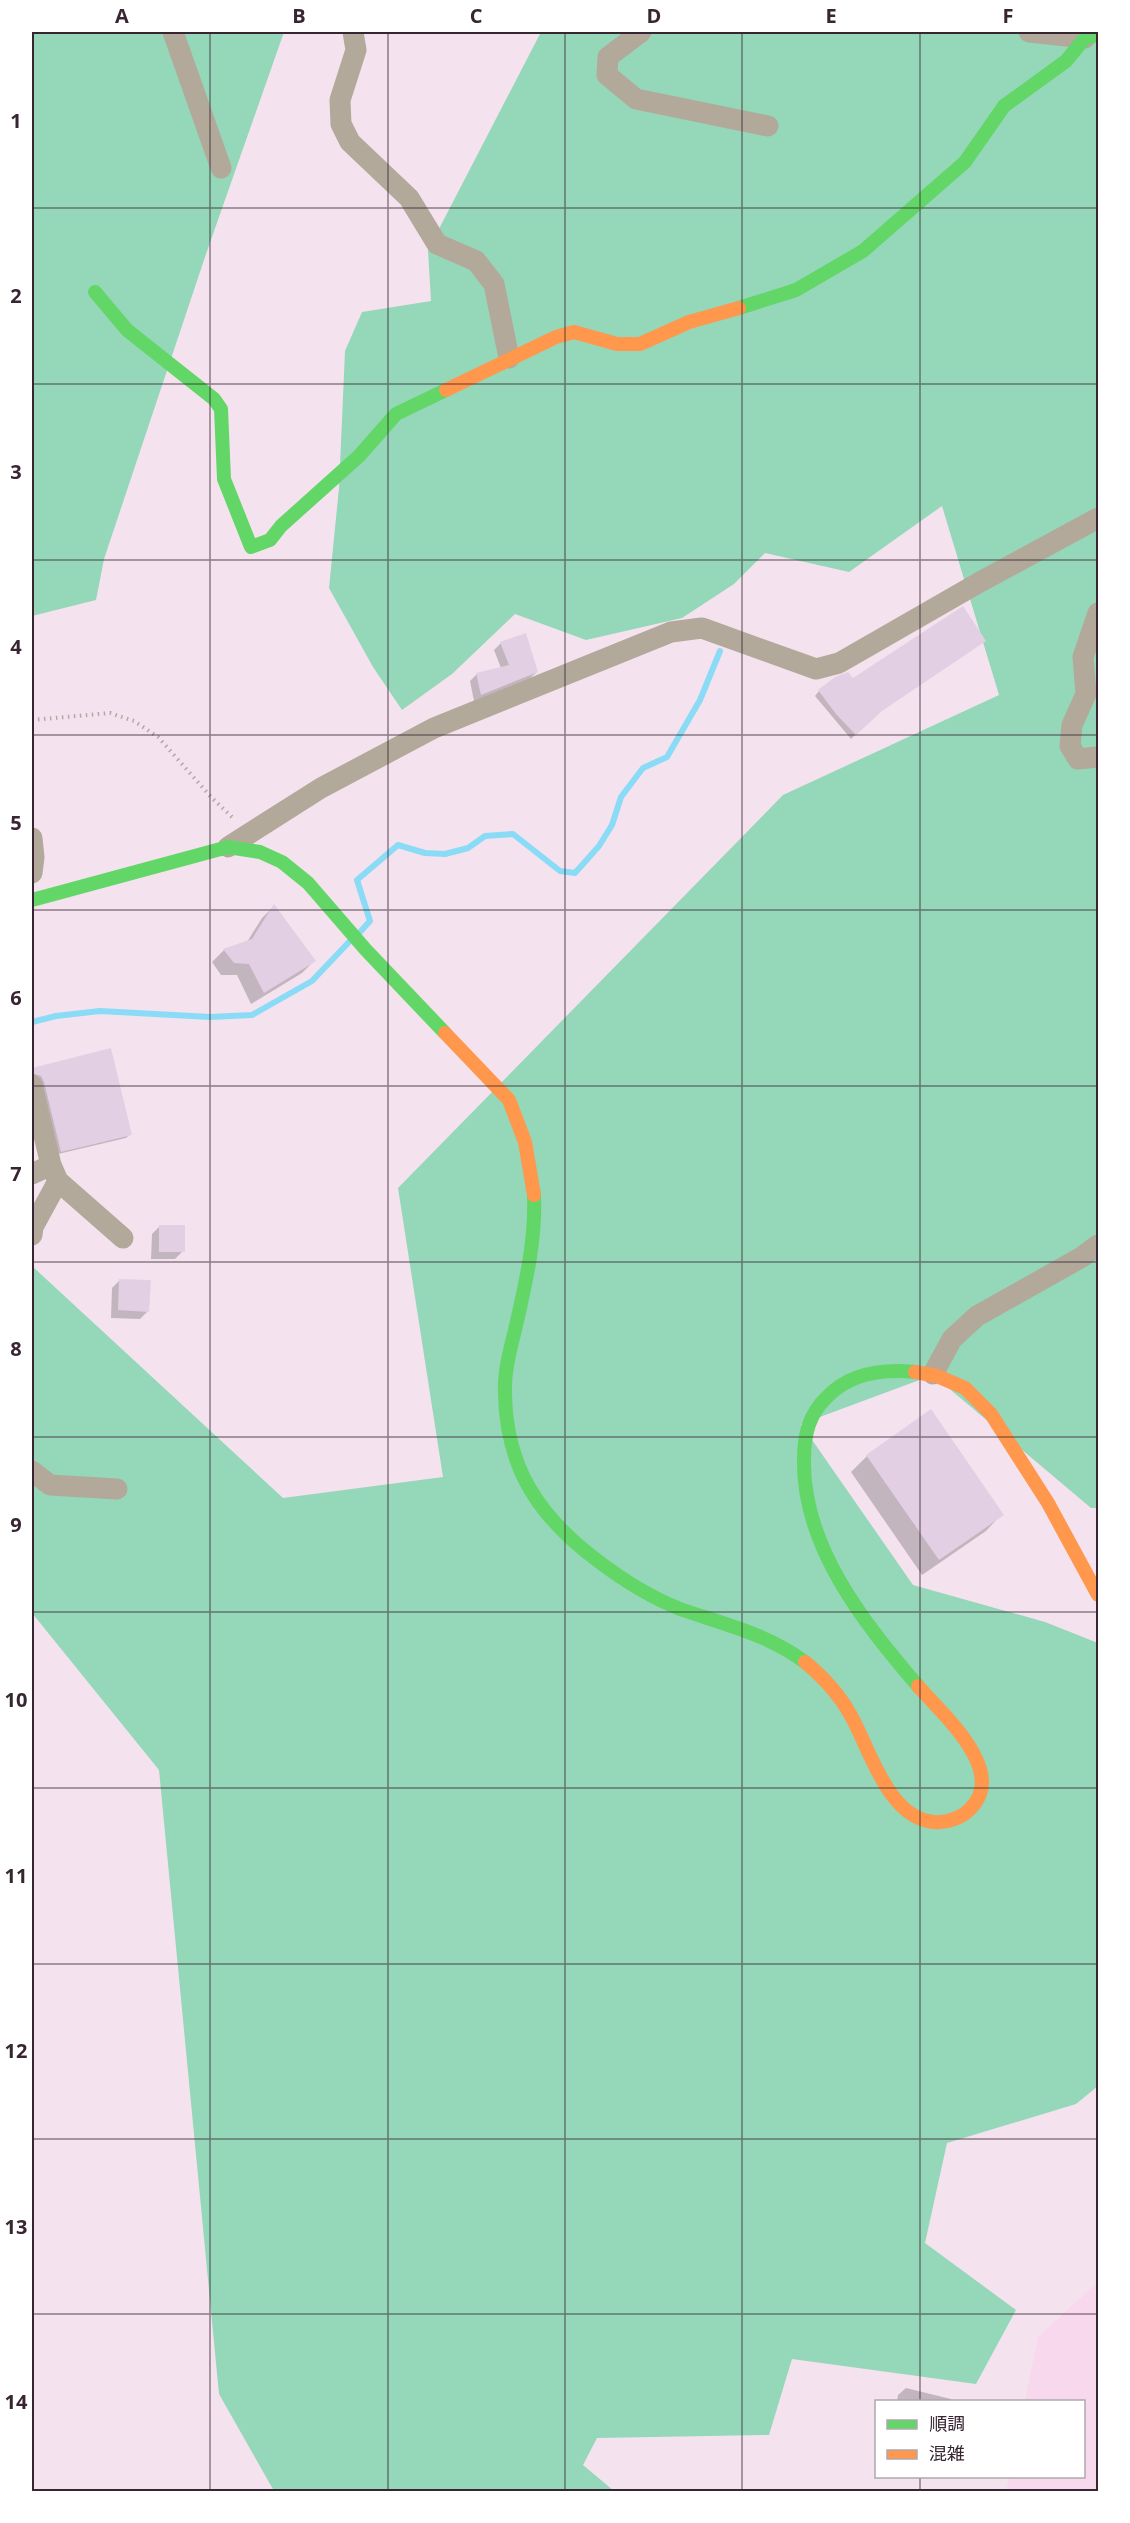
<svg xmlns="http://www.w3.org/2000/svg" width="1130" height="2523" font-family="'Open Sans','Noto Sans JP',sans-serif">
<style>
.built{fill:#f8d8ed}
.forest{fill:#95d7b9}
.shadow{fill:#0003}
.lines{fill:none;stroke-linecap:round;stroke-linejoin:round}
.stream{stroke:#89dbf6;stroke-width:6}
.building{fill:#e2cfe3}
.path{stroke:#b2a9a3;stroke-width:4;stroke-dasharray:1.5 4.5;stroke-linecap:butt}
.street{stroke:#b2a99a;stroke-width:21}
.fast{stroke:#63d668;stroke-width:14}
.slow{stroke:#ff974d;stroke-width:14}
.grid{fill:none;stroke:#372632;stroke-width:1.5;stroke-opacity:0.55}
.neatline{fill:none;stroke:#372632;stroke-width:2}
.grid-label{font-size:20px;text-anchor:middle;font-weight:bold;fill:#372632}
</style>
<rect width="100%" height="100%" fill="#f4e3ee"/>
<path class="built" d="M1098,2282V2491H1006L1009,2477L1084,2476V2402L1025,2401L1038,2337Z"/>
<path class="forest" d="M32,32L64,34V32H284L206,254L104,559L96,600L32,616Z
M541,32H1098V1508H1091L933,1375L801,1424L913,1585L1045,1622L1098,1643V2086L1076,2104L947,2143L925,2243L1016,2310L976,2384L792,2359L769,2435L597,2438L583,2465L614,2491H274L219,2394L159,1770L32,1613V1266L283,1498L443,1477L398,1188L783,795L999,695L942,506L849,572L765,553L734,584L682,618L586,640L515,614L452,674L402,710L373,667L329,588L339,488L345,351L362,312L431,301L428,250Z"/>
<path class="shadow" d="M501,643L537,672L530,678L474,701L470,681L477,674L501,668L494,650Z
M852,680L875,715L851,739L815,696L819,691Z
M274,906L314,961L302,973L251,1004L237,975H221L212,962L224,950L247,942L262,918Z
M109,1050L130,1134L126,1138L58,1154L32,1077V1069Z
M160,1226L183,1251L175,1259H151L152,1234Z
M120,1280L148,1311L140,1319L111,1318L112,1288Z
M867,1456L1002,1514L986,1531L922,1575L851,1472Z
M906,2388L951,2399L950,2402H897L898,2395Z"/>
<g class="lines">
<path class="stream" d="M361,931L370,921L357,880L398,845L425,853L445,854L468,848L485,836L513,834L560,871L575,873L599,846L612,825L621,797L643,768L667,757L700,700L720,651
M32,1022L56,1016L100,1011L210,1017L252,1015L312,981L349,942"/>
</g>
<path class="building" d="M963,606L986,641L882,711L856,735L836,714L818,690L835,677L848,672L853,678Z
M526,633L538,672L481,695L476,673L509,665L500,642Z
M274,904L316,961L264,993L249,964L234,963L223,949L252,939Z
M111,1048L132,1135L61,1152L44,1082L41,1076L32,1073V1068Z
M159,1225H185V1252H159Z
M119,1279L151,1280L149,1312L118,1310Z
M931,1409L1004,1515L939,1560L866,1455Z"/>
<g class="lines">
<path class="path" d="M32,720L110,713L134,721L158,737L211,797L235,820"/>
<path class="street" d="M173,32L221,168
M353,32L356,50L340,100L341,124L350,142L409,198L437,244L476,261L494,284L509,358
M641,32L608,57L607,75L636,99L768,126
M1029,32L1085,38
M1098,613L1083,657L1086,694L1072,725L1070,746L1078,759L1098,757
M32,838L34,857L32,873
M228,847L321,788L434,728L671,632L702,628L816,669L839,663L980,582L1098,518
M32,1085L51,1165L58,1181L123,1238
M32,1174L51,1165
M32,1235L33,1227L58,1181
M933,1374L952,1339L977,1316L1082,1257L1098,1245
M32,1471L50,1485L117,1489"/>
<path class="fast" d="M95,292L127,330L214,399L221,409L224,479L251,547L270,540L281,526L359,456L396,414L446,390
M739,308L796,290L863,251L965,162L1004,106L1066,61L1085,38L1098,35
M32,900L228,847L260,852L282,862L308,883L366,950L445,1033
M534,1195C536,1241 525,1286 515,1330C510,1350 504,1372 505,1393C506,1468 539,1517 598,1561C623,1580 650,1597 680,1609C723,1624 768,1634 805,1662
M915,1372C884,1369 850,1373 827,1397C809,1414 804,1435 804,1459C802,1546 864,1623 918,1686"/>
<path class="slow" d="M446,390L556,337L574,332L617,344H640L689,322L739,308
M445,1033L509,1100L525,1142L534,1195
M915,1372L937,1376L965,1388L991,1414L1048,1503L1098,1595
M805,1662C823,1677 839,1694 850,1714C870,1748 887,1818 934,1822C947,1823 962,1818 971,1808C1008,1770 941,1713 918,1686"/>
</g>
<path class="grid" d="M210,32V2492M388,32V2492M565,32V2492M742,32V2492M920,32V2402M32,208H1098M32,384H1098M32,560H1098M32,735H1098M32,910H1098M32,1086H1098M32,1262H1098M32,1437H1098M32,1612H1098M32,1788H1098M32,1964H1098M32,2139H1098M32,2314H1098M920,2476V2492"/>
<rect width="1130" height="2523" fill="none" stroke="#ffffff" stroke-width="66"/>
<rect x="875" y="2400" width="210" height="78" fill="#ffffff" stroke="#afa8ad" stroke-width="1.5"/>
<rect x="887" y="2420" width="30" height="9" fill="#63d668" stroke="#afa8ad" stroke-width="1.5"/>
<text x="929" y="2430" font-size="18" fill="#372632">順調</text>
<rect x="887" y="2450" width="30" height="9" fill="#ff974d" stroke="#afa8ad" stroke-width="1.5"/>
<text x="929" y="2460" font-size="18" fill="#372632">混雑</text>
<rect x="33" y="33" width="1064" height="2457" class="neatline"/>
<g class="grid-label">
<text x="122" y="23">A</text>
<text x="299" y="23">B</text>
<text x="476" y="23">C</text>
<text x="654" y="23">D</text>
<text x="831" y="23">E</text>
<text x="1008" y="23">F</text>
<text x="16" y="128">1</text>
<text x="16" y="303">2</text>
<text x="16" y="479">3</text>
<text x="16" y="654">4</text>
<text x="16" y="830">5</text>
<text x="16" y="1005">6</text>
<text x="16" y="1181">7</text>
<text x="16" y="1356">8</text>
<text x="16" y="1532">9</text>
<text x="16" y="1707">10</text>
<text x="16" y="1883">11</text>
<text x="16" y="2058">12</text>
<text x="16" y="2234">13</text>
<text x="16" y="2409">14</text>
</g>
</svg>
